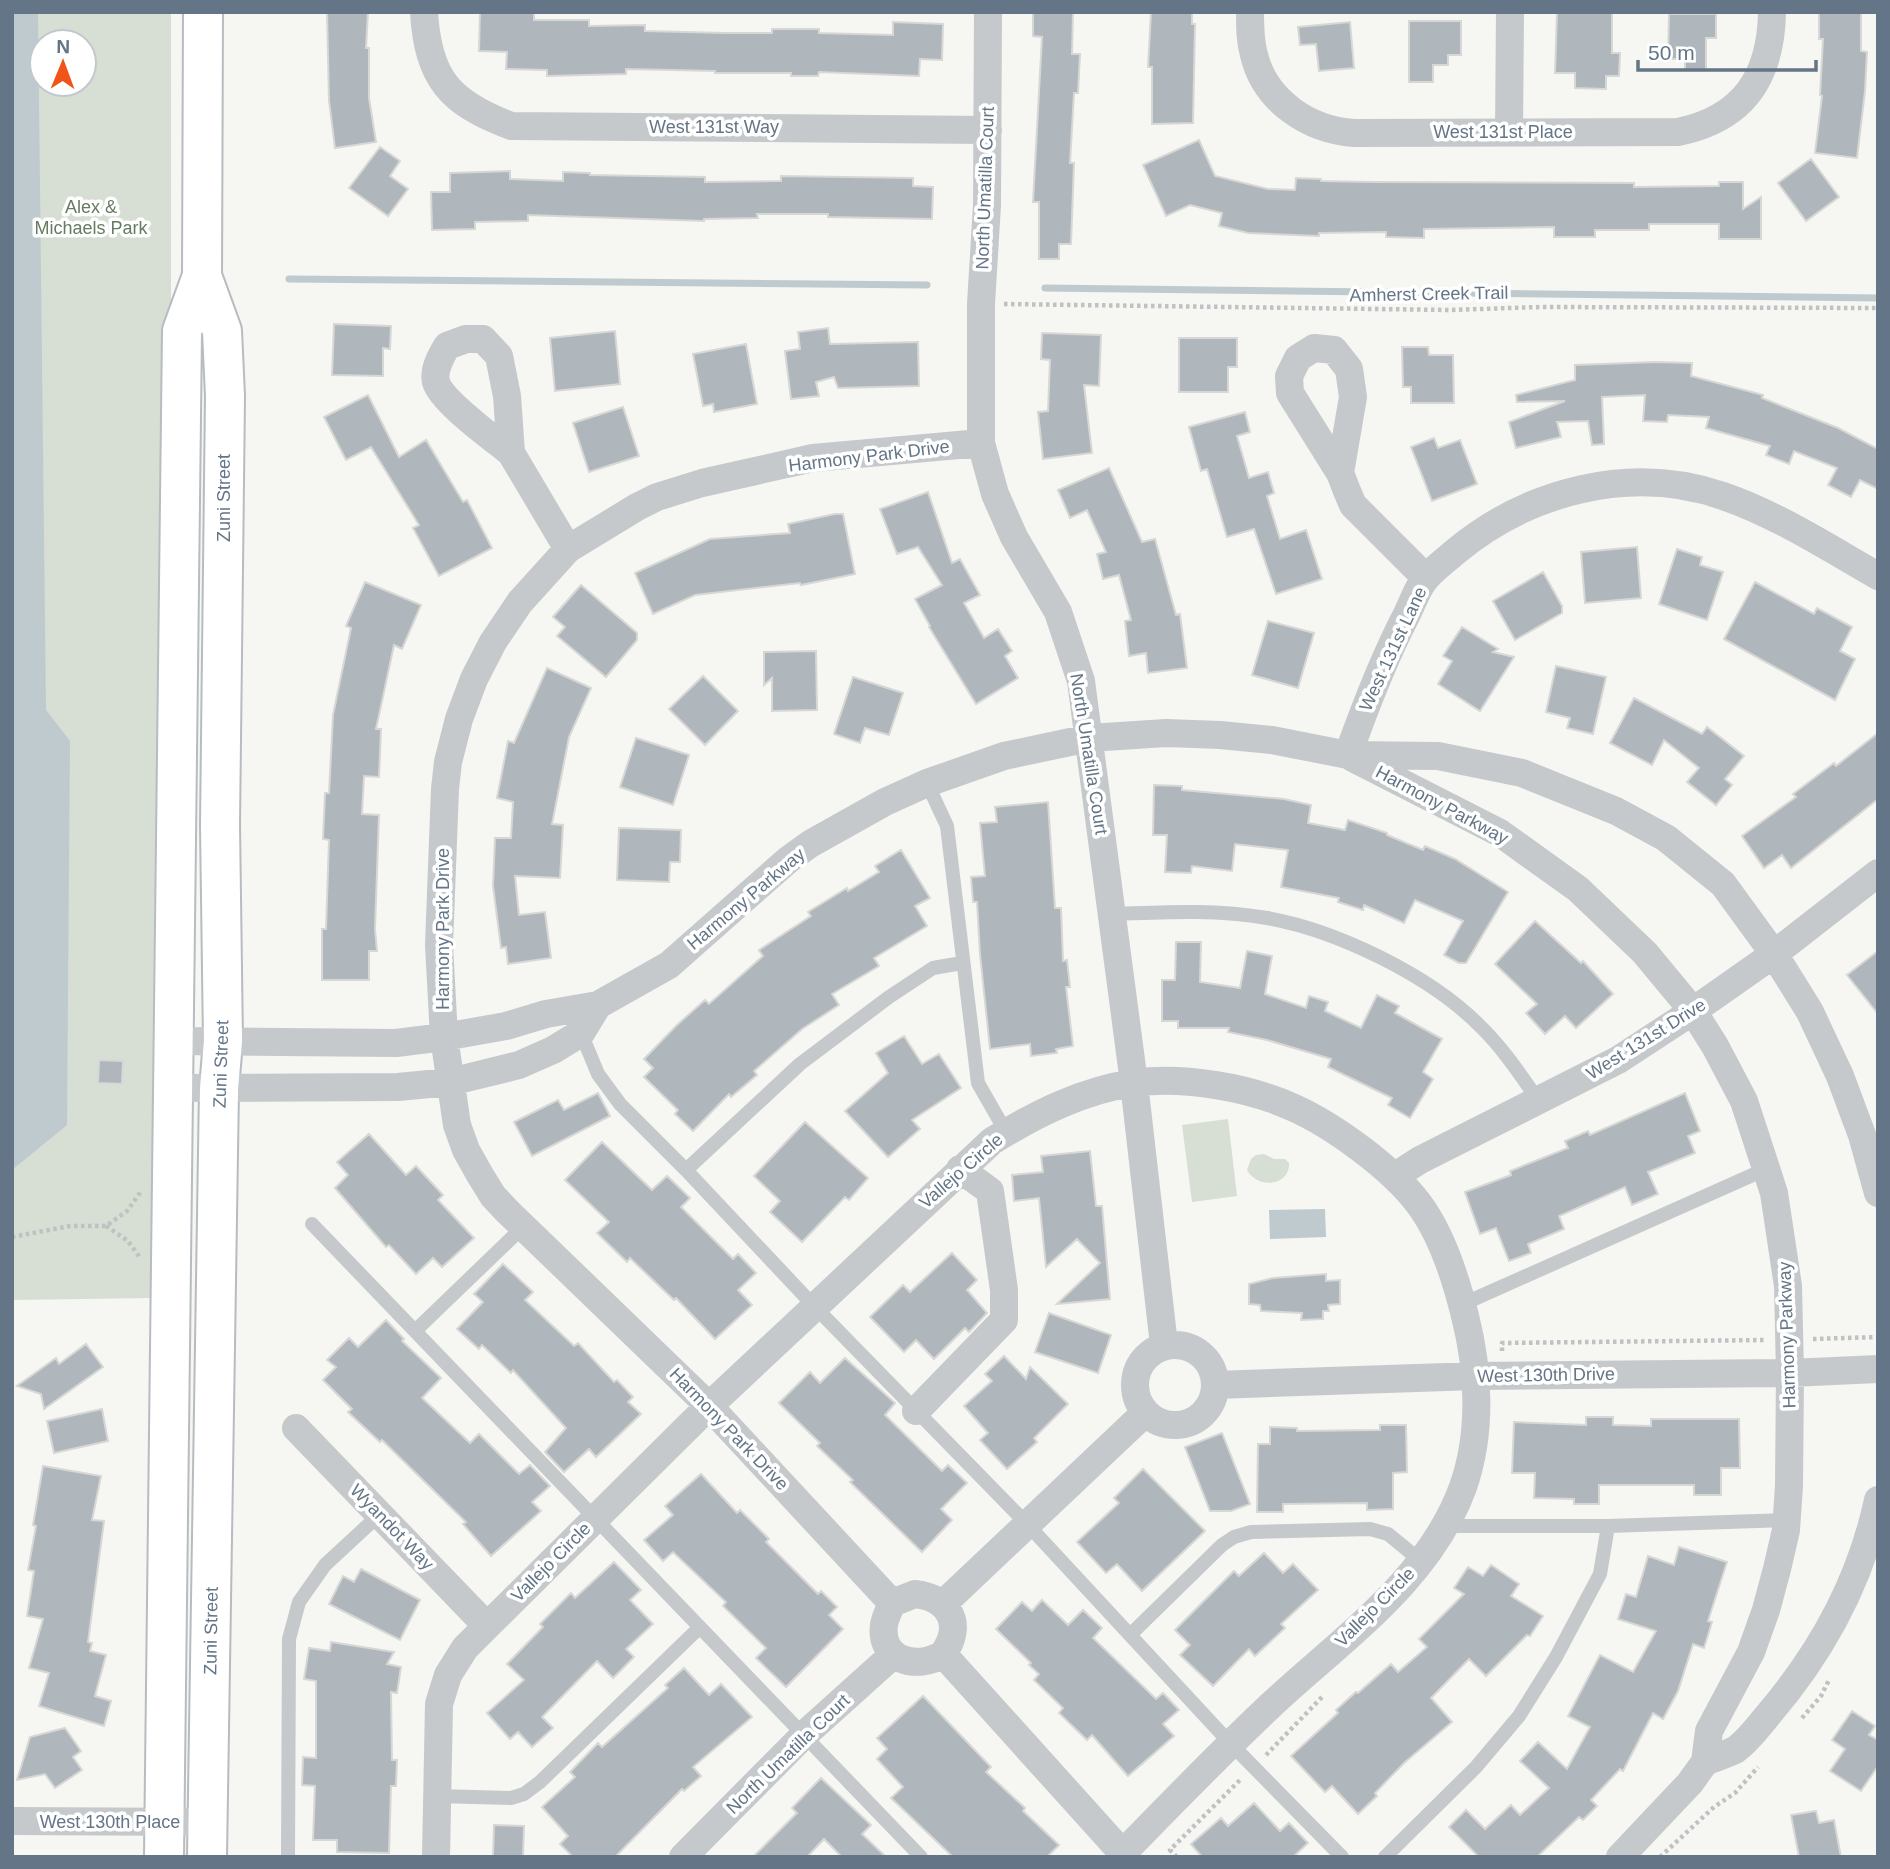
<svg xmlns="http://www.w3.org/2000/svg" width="1890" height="1869" font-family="Arial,sans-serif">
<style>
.green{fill:#d7ded3;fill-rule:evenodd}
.water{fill:#bfcacf}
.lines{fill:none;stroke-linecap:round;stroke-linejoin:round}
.stream{stroke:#bfcacf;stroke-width:7}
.building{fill:#afb6bc;stroke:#d7d8d5;stroke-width:2}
.secondary-casing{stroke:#b7bcc1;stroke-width:42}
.path{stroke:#bfc1c3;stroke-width:4.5;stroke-dasharray:3.5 3.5;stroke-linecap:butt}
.lane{stroke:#c5c9cc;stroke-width:14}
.street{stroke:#c5c9cc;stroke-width:28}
.secondary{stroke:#fff;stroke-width:38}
.labels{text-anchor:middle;stroke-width:7;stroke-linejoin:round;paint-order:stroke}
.street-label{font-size:18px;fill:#637586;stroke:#fff}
.park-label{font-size:18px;fill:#667c62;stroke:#fff}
</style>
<rect width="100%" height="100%" fill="#f6f6f2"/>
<path class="green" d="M12,12H171V354L150,1298L12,1300ZM42,42H84V84H42Z
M1228,1119L1237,1196L1192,1202L1182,1125Z
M1264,1154L1274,1159H1285L1289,1163C1290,1187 1257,1189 1247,1170L1251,1159L1256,1155Z"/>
<path class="water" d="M12,12H38L46,710L70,741L67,1125L12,1170Z
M1325,1209L1326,1237L1270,1239L1269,1210Z"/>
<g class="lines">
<path class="stream" d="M289,279L927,285
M1045,288L1878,298"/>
</g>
<path class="building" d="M327,12H368L366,48H369V98L376,142L335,148L329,101Z
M480,12H534V20H589V26L645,25V31L725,33H772V29H819V33L893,35V22L943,24L942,60L920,59L919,76L819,72L818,76H791V73H715V71L626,69V74L547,76V70L506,69L507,52L479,51Z
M1033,12H1073L1072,54H1080L1078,93H1074L1070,163H1074L1071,244H1059V259H1039V202H1033L1042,37L1033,36Z
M1151,12H1192V24H1195L1193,123L1152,124V67H1148Z
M1557,12H1612V53H1620L1619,76H1606V89L1575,88V73H1555Z
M1819,12H1861V51L1867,52L1865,91L1857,158L1815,153L1822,96L1820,95L1823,39H1819Z
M1669,14H1716V38H1706V70H1685V59H1668Z
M1409,21H1461V55H1448V65H1433V82H1409Z
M1350,22L1354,68L1319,71L1316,44L1300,45L1298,27Z
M1199,140L1215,176L1268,189L1295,190L1296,178L1321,179V181L1374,182L1634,183V187L1719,186V182H1743V209L1761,197V239H1719V224H1649V230H1595V237H1554V227L1424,229V238L1386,237V232L1319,233V236L1248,233L1219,226L1222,213L1190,205L1166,216L1143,165Z
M380,147L400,161L390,176L408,189L388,216L349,188Z
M1811,159L1839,197L1806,221L1778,183Z
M510,171V179L563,181V172L590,173V175L705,177V182L781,181V176L913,178V186L933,187L932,219L828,217V214H757L758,218L704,219V221L528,215V221L475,222V229L432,230L431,192H450V173Z
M334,324L391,326L390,349L383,348V376L332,375Z
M828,328L830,344L918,342L919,386L838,388L834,377L816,382L819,396L791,399L785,351L800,349L798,332Z
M615,331L620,384L555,391L550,338Z
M1042,333L1101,335L1099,386L1084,385L1092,453L1043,459L1038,412L1048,411L1050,360L1041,359Z
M1179,338H1237V367H1228V392H1179Z
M746,344L757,404L714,412L713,404L703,406L693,354Z
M1402,347H1428L1429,355H1453L1454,403H1411V387H1403Z
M1655,362L1692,363L1691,376L1763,395L1762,398L1838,428L1878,449V489L1860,480L1851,497L1828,485L1837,468L1794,451L1789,464L1766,455L1770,446L1706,428L1709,417L1668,415L1667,422L1643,421L1645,395L1602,397L1604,444L1592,445L1588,421L1557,422L1561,437L1516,448L1509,422L1565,401L1517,402L1516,395L1575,380V365Z
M368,395L399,457L426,440L463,502L467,500L492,548L439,576L413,528L419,525L371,447L346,460L324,417Z
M623,407L639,456L589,472L573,423Z
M1245,412L1250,432L1237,436L1249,478L1268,472L1274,493L1267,496L1280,539L1306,530L1322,579L1276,594L1254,529L1227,537L1207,469L1201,471L1189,427Z
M1434,438L1438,448L1460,440L1477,484L1432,501L1411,447Z
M1109,468L1142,542L1155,539L1176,615L1180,614L1187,668L1148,673L1146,653L1129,656L1125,621L1131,620L1119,575L1103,579L1097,554L1106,552L1087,510L1070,518L1058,490Z
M928,492L952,563L960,559L980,595L964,603L984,638L998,629L1012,651L1005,656L1018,678L976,704L929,627L930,626L915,599L942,585L918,547L897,554L880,509Z
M835,514H843L855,574L801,585L800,583L695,595L653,614L635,573L710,539L790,533L788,524Z
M1637,547L1641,598L1585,603L1581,552Z
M1677,549L1702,557L1700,565L1723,572L1707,620L1659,604Z
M1543,572L1562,606V613L1515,640L1493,601Z
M365,582L421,605L402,649L394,645L376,729H381L379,777L364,776L362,814L379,815L375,929L377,951H369V980H322V929H326L329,840L323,839L325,793H329L333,715L351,628L346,626Z
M1755,582L1814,614L1817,608L1852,627L1840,651L1855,659L1835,700L1724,639Z
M581,585L637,633V640L606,677L557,636L565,627L553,617Z
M1268,621L1314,633L1298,688L1252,675Z
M1462,627L1498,649L1493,652L1514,657L1480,711L1438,684L1452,661L1443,656Z
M816,651L817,710L772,711V678L764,685V652Z
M1556,666L1606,677L1593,734L1567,728L1570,718L1546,712Z
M547,668L591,688L569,737L552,824L563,825L560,878L515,876L519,915L545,912L551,958L508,964L506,947L501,948L493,886L495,838H511L513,802L497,798L508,741L514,743Z
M703,676L738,711L705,745L669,709Z
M853,677L903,693L889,735L865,728L860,743L834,734Z
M1634,698L1702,734L1707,727L1744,756L1725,779L1732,785L1716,805L1687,782L1699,768L1664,740L1652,765L1610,743Z
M1878,733V799L1791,868L1782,855L1764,868L1742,836L1796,797L1793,794L1834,763L1836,766Z
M636,738L689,755L673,805L620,787Z
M1154,785L1182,786V790L1284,799L1311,805L1308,823L1345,830L1348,820L1387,833V835L1423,850L1425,846L1455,859L1508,892L1466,963H1459L1444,955L1463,921L1415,900L1404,923L1364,905L1363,910L1338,902L1339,898L1281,887L1288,850L1235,844L1232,871L1192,866L1191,873L1165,872L1167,835H1153Z
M1048,802L1055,908H1061L1063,961L1067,960L1070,987H1066L1073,1046L1056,1049L1057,1053L1031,1056L1030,1044L990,1049L980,954L977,902H973L971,877L985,876L980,823L997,822L995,807Z
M619,828L681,830L680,862H670L669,882L617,880Z
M901,850L930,898L915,906L927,926L874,958L879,966L832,994L839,1005L802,1029L754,1071L757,1075L731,1097L729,1094L693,1131L675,1114L678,1110L644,1077L653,1068L644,1059L677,1025L705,1000L709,1004L763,956L759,950L811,916L808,912L847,888L848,891L879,872L875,866Z
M1535,921L1581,963L1583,961L1613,994L1576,1028L1565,1016L1545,1034L1526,1013L1537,1004L1495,964Z
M1176,942H1201L1200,982L1240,988L1247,951L1272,956L1265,994L1306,1008L1309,996L1328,1002L1325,1011L1361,1028L1377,995L1399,1006L1395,1013L1442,1039L1423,1072L1433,1079L1410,1118L1388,1105L1392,1098L1328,1067L1331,1059L1267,1040L1228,1032L1229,1028H1178V1021H1162V980H1175Z
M1878,951V1014L1847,975Z
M904,1036L922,1064L939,1054L961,1088L912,1120L920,1129L888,1157L845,1111L888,1073L876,1053Z
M99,1060L123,1061L122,1084L98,1083Z
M598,1093L610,1116L532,1156L514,1122L558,1100L564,1110Z
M1685,1093L1700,1131L1688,1136L1695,1153L1648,1172L1658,1194L1632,1205L1625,1187L1559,1216L1564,1229L1528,1244L1531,1253L1509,1261L1496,1228L1480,1234L1465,1192L1511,1175L1510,1171L1568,1148L1565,1141L1588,1131L1590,1135Z
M805,1122L868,1178L849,1200L845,1197L802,1242L770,1212L780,1201L754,1176Z
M369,1134L406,1175L416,1166L443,1195L438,1200L474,1238L442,1267L433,1258L416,1274L389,1245L386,1247L335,1188L348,1175L337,1162Z
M602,1142L652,1190L667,1176L690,1198L681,1207L733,1259L738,1254L756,1273L738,1290L752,1305L715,1339L676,1298L674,1300L630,1258L627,1262L597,1233L609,1222L565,1180Z
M1090,1151L1096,1206H1102L1110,1299L1057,1304L1100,1263L1077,1239L1046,1267L1039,1198L1014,1201L1012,1175L1043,1172L1041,1156Z
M952,1253L977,1280L967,1290L987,1313L969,1332L965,1328L934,1359L916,1340L904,1352L870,1317L903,1285L910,1292Z
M503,1264L533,1292L525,1300L574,1346L578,1343L614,1382L617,1380L633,1397L628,1402L641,1414L596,1457L589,1449L564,1472L545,1452L566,1428L513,1370L511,1373L482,1345L479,1349L457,1329L483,1302L474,1294Z
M1326,1274V1281L1340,1280V1304L1328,1305L1329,1311H1323V1319L1301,1320L1302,1313L1261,1311L1260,1305L1249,1304V1284L1273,1278Z
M1049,1313L1111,1335L1098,1373L1035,1352Z
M386,1320L404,1339L402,1341L441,1378L422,1398L470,1443L479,1434L519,1474L530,1465L550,1486L532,1502L541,1511L491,1556L463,1524L466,1522L382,1440L380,1442L348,1412L352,1409L323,1380L336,1367L327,1360L349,1338L358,1347Z
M86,1344L103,1367L44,1409L41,1394L17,1386L56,1358L59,1364Z
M1004,1356L1026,1379L1030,1367L1068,1404L1034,1438L1037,1442L1007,1469L980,1440L988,1433L964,1406L992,1381L985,1374Z
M845,1358L895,1403L885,1415L942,1471L948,1465L967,1483L941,1509L952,1520L922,1552L850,1482L853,1480L817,1446L820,1443L779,1403L810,1372L820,1383Z
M102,1409L108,1441L54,1453L47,1421Z
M1586,1417H1613V1425L1651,1426V1419H1739L1740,1468H1721V1495H1694V1485H1599V1504H1574V1499L1534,1498L1535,1473H1512L1514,1422L1586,1425Z
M1380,1425H1406L1407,1472L1393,1473V1509L1367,1510V1503L1283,1504V1512H1257L1258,1444H1270V1427L1297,1428V1431L1380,1430Z
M1222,1433L1250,1504L1231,1511H1210L1185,1447Z
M43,1466L101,1476L92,1520L104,1521L88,1642L92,1643L90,1651L106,1655L95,1696L111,1701L104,1726L39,1706L49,1673L29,1668L43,1619L27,1616L34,1571L28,1570L36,1526L33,1525Z
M1143,1469L1205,1531L1142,1591L1117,1564L1106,1573L1077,1542L1119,1503L1114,1498Z
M701,1474L737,1513L740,1510L769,1539L766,1542L818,1594L821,1591L837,1607L829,1615L843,1629L786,1687L756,1658L766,1648L723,1606L726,1602L673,1552L663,1561L644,1540L673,1515L665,1506Z
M1679,1547L1727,1562L1708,1621L1712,1622L1704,1648L1693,1644L1678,1691L1663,1719L1653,1713L1623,1771L1620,1769L1591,1800L1597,1806L1583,1820L1579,1817L1537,1857H1479L1449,1827L1466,1810L1485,1829L1511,1805L1520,1815L1549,1788L1520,1761L1538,1742L1567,1769L1590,1727L1568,1716L1600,1655L1633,1672L1656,1631L1618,1619L1626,1594L1636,1597L1648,1556L1674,1565Z
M1264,1553L1283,1573L1293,1564L1318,1590L1281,1624L1285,1628L1255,1656L1249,1649L1213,1686L1180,1655L1190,1645L1175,1630L1234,1571L1239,1576Z
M614,1562L641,1590L630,1600L653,1624L626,1649L634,1657L613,1678L597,1661L542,1717L553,1728L532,1747L518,1732L510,1739L487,1713L524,1680L507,1664L543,1627L540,1624L571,1593L575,1598Z
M1491,1565L1519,1584L1511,1596L1543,1616L1530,1636L1527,1635L1486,1676L1469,1659L1431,1698L1452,1722L1404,1763L1375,1793L1377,1796L1358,1814L1332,1786L1325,1792L1291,1756L1338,1713L1336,1710L1356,1692L1358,1693L1391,1664L1398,1672L1427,1647L1419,1639L1464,1594L1454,1588L1468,1567L1483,1576Z
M361,1569L420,1600L400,1640L329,1604L343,1576L354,1582Z
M1042,1600L1068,1625L1083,1610L1102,1628L1093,1638L1156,1699L1163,1693L1179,1710L1163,1724L1174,1736L1128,1776L1092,1735L1087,1740L1059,1713L1063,1708L1034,1680L1039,1674L1029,1665L1031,1663L996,1629L1022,1602L1032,1611Z
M331,1642L394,1652L387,1664L401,1667L397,1693L391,1692L392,1760H397L396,1786H391L389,1853L337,1852V1840H313L315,1786L302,1785L303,1757L316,1758V1681L304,1679L309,1648L330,1651Z
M684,1668L709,1695L721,1684L752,1717L693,1767L701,1776L684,1791L682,1789L615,1857H573L560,1844L568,1836L542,1807L575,1777L570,1772L598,1743L602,1747L668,1688L665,1685Z
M923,1696L991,1767L986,1772L1025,1808L1023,1811L1059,1845L1047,1857H953L891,1798L903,1787L877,1759L887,1749L877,1738Z
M1852,1711L1875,1726L1869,1735L1878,1740V1766L1861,1791L1830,1771L1845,1749L1832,1740Z
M65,1728L81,1751L73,1757L82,1770L55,1788L45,1774L17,1780L30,1737Z
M821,1778L871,1825L862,1834L886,1857H842L824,1839L807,1857H753L797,1813L792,1808Z
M1254,1803L1280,1831L1289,1823L1308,1843L1293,1857H1202L1191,1844L1221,1818L1228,1826Z
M1816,1811L1819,1823L1834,1820L1841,1857H1799L1791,1815Z
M494,1825L524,1826L523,1857H493Z"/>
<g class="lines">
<g class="secondary-casing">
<path id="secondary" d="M202,276L222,331L225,396L220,825L223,1041L219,1089L207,1857
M164,1857L182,331L202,276L203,12"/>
</g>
<path class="path" d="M1004,304L1450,310L1540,307L1878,308
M106,1226L128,1241L141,1259
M12,1237L70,1226H106L127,1211L142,1190
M1813,1339L1878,1337
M1502,1351V1343L1765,1340
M1802,1718L1821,1696L1829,1680
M1266,1755L1323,1696
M1177,1857L1170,1850L1242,1778
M1660,1857L1714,1807L1735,1793L1758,1767"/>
<path class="lane" d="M927,783L947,826L978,1083L1006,1132
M1112,914C1164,912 1216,909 1267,918C1336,930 1429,975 1479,1025C1502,1047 1520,1074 1538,1100
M581,1033L598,1074L620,1104L686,1170L814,1306L1028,1525L1231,1744L1342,1857
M686,1170L800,1064L889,997L933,968L962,963
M312,1224L921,1857
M1463,1304L1766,1169
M415,1331L524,1226
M1444,1526H1608L1787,1520
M1130,1635L1222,1545L1234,1537L1251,1532L1370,1529L1388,1534L1421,1561
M437,1796L511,1798L524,1794L540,1782L700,1627
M288,1857L289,1639L299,1602L325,1565L380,1514
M1385,1857L1476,1767L1519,1716L1556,1657L1600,1574L1608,1526"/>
<path class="street" d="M424,12C428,79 450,103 511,126L988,130
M988,12L987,205L981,304V443L995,494L1014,537L1058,612L1081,681L1134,1083L1164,1345
M1250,12C1250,27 1250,41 1254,55C1265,101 1309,130 1354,133L1678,132C1743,119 1771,77 1772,12
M1509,132L1510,12
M511,453C493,438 442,402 436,382C433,370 441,356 447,346L466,339H483L499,356L507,396L511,453L568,549
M1340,473L1290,393L1289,376L1298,358L1314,348L1334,350L1349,369L1353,397L1340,473L1347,491L1353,505L1426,578
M1348,755C1365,707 1383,660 1407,614C1413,602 1418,586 1427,577C1435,568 1446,560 1455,552C1528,491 1631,464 1723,496C1778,515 1827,547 1878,576
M1353,758L1500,833L1578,889L1645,953L1693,1011L1715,1046L1744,1101L1774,1193L1788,1286L1790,1373L1789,1486L1786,1530L1777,1569L1766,1610L1751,1652L1709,1731L1705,1762L1690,1783L1620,1857
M173,1041L396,1043L444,1037L506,1026L546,1014L598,1005L669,965L788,860L810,844L885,802L927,783L1004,756L1089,738L1166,733L1220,735L1272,740L1348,755L1438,756L1522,773L1616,811L1666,838L1723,884L1774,954L1810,1012L1840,1076L1862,1135L1878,1193
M173,1088L398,1087L450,1082L519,1065L553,1050L581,1033L598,1005
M1395,1176L1420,1160L1618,1060L1693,1011L1774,954L1878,873
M1135 1385a40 40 0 1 1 80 0a40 40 0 1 1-80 0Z
M1215,1385L1475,1376L1790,1373L1878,1369
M916,1411L1004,1320V1290L990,1191L960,1169
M296,1428L487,1626
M915,1594C950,1598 964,1625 943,1654C917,1671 879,1660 884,1625C885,1618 889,1610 892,1603Z
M892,1603L709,1406L507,1211L493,1196L480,1175L466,1150L457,1125L444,1037L439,945L445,789L448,762L459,719L474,679L493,642L520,602L568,549L637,507L657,497L702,483L813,458L981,443
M943,1604L1145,1413
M943,1654L1126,1857
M1705,1762C1714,1758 1725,1755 1735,1750C1747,1742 1759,1726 1768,1715C1821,1653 1861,1580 1878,1500
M12,1821L208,1822
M436,1857L439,1704L448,1675L465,1648L709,1406L992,1141C1036,1114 1083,1090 1134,1083C1182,1076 1248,1087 1292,1107C1333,1125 1392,1168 1419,1204C1442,1235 1456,1279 1465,1316C1479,1371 1482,1433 1463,1487C1429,1581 1339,1641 1269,1707C1218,1755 1169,1806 1119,1857
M683,1857L804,1735L894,1654"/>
<use href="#secondary" class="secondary"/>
</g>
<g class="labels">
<g class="street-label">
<text x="714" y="133">West 131st Way</text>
<text x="1503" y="138">West 131st Place</text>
<text transform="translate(985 188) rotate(-88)" y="6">North Umatilla Court</text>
<text transform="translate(1429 294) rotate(-1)" y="6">Amherst Creek Trail</text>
<text transform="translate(869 456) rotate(-7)" y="6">Harmony Park Drive</text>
<text transform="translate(224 498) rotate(-90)" y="6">Zuni Street</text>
<text transform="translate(1393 649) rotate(-65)" y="6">West 131st Lane</text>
<text transform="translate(1089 754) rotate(81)" y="6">North Umatilla Court</text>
<text transform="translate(1442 805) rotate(28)" y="6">Harmony Parkway</text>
<text transform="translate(746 899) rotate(-40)" y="6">Harmony Parkway</text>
<text transform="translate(443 929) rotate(-90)" y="6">Harmony Park Drive</text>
<text transform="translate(1646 1039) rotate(-32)" y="6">West 131st Drive</text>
<text transform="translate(221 1064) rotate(-88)" y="6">Zuni Street</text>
<text transform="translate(961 1171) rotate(-41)" y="6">Vallejo Circle</text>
<text transform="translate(1787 1335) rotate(-92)" y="6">Harmony Parkway</text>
<text transform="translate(1546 1375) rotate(-1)" y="6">West 130th Drive</text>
<text transform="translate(729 1429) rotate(46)" y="6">Harmony Park Drive</text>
<text transform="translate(392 1527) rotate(46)" y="6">Wyandot Way</text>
<text transform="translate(551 1562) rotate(-45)" y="6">Vallejo Circle</text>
<text transform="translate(1375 1607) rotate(-45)" y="6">Vallejo Circle</text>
<text transform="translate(211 1631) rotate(-89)" y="6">Zuni Street</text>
<text transform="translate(788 1754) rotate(-44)" y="6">North Umatilla Court</text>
<text x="110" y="1828">West 130th Place</text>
</g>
<g class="park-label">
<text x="91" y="213">Alex &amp;<tspan x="91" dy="21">Michaels Park</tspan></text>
</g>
</g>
<rect width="1890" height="1869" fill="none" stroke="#637586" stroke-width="28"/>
<g transform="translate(63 63) rotate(1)"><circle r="33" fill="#ffffff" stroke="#c1c8cf" stroke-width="2"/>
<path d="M0-5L12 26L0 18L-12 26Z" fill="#f05418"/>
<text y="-10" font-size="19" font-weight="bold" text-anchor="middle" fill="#637586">N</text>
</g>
<path d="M1638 60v10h178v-10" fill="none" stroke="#637586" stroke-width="3.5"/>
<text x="1648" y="60" font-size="21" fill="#637586" stroke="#ffffff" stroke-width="5" paint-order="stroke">50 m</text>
</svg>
